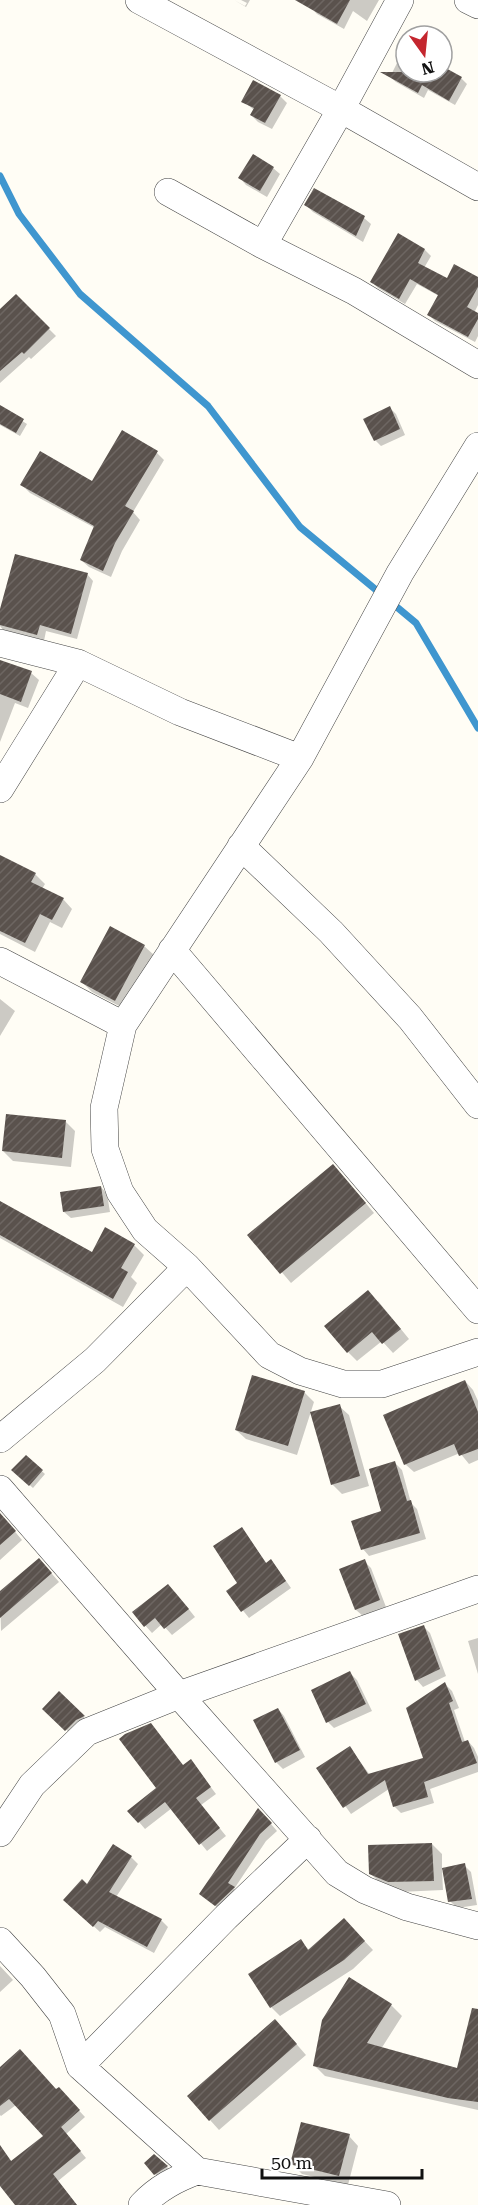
<svg xmlns="http://www.w3.org/2000/svg" width="478" height="2205" font-family="'Roboto Serif',serif">
<style>
.shadow{fill:#0003}
.lines{fill:none;stroke-linecap:round;stroke-linejoin:round}
.stream{stroke:#3f96cf;stroke-width:7}
.building{fill:url(#building-hatch)}
.minor-casing{stroke:#444;stroke-width:28}
.minor{stroke:#fff;stroke-width:27}
</style>
<defs>
<pattern id="building-hatch" width="6" height="6" patternUnits="userSpaceOnUse" patternTransform="scale(1.5)"><rect width="6" height="6" fill="#5a524d"/><path d="M-1 1l2-2M0 6l6-6M5 7l2-2" fill="none" stroke="#6d6662"/></pattern>
</defs>
<rect width="100%" height="100%" fill="#fffdf5"/>
<path class="shadow" d="M234,0L245,6L247,3L241,0H250L246,7Z
M304,0H379L367,21L353,11L344,29L317,14Z
M398,61L406,65V72H442V68L461,78L467,84L455,105L428,90L424,98L396,82L390,77Z
M280,96L287,103L272,129L258,122L251,115L254,110L243,101Z
M273,168L280,174L267,197L246,185L240,178Z
M306,205L364,218L371,224L363,242L313,212Z
M399,235L425,250L431,256L424,268L447,280L478,278V305L474,313L478,315V336L475,342L435,321L429,315L439,296L417,284L405,304L378,288L372,282Z
M16,296L56,336L31,359L29,357L0,383V312Z
M0,407L27,424L20,436L0,425Z
M390,408L396,414L405,435L381,446L375,440L365,420Z
M157,453L164,460L133,512L140,520L122,551L111,577L89,567L81,560L95,528L30,493L22,485L92,483Z
M87,574L93,581L77,639L46,631L44,641L4,631L0,626V615Z
M0,661L31,673L39,680L28,708L15,703L0,742Z
M0,857L35,874L45,884L42,889L63,899L72,909L62,928L50,922L35,952L0,934Z
M144,946L154,955L125,1009L92,992L82,982Z
M0,999L15,1011L0,1036Z
M65,1121L75,1131L71,1167L13,1161L3,1151Z
M343,1176L374,1213L291,1283L250,1235Z
M101,1187L107,1194L110,1212L71,1218L64,1212Z
M0,1203L92,1254L134,1245L144,1255L131,1277L137,1283L123,1307L0,1238Z
M378,1301L409,1339L393,1353L382,1341L357,1361L348,1352Z
M465,1381L473,1390L478,1401V1460L469,1464L460,1453L414,1472L405,1464Z
M304,1392L314,1402L297,1455L246,1439L236,1430Z
M339,1406L349,1415L369,1486L342,1494L332,1484Z
M26,1457L45,1474L33,1488L13,1470Z
M395,1463L402,1470L411,1503L417,1509L426,1539L369,1556L363,1549L383,1512Z
M0,1514L22,1540L0,1560Z
M242,1529L267,1564L271,1561L277,1568L291,1588L249,1618L228,1592L239,1584Z
M364,1561L371,1568L386,1607L363,1616L356,1610L341,1570Z
M46,1567L59,1582L1,1631L0,1593Z
M175,1592L195,1617L172,1635L162,1624L152,1633L134,1613Z
M424,1627L430,1633L446,1676L423,1687L417,1680Z
M478,1638V1674L468,1641Z
M350,1673L357,1680L372,1711L334,1728L328,1722Z
M445,1684L452,1691L459,1708L454,1710L465,1742L468,1741L474,1748L478,1757V1772L430,1789L434,1803L401,1813L394,1806L389,1789L351,1814L319,1769L350,1748L370,1775L425,1759Z
M59,1693L90,1723L73,1736L44,1709Z
M278,1709L284,1716L305,1757L283,1769L276,1762Z
M191,1761L216,1794L201,1805L226,1836L207,1851L172,1808L145,1829L139,1822L184,1767Z
M265,1817L277,1831L266,1841L234,1889L240,1895L222,1911L201,1894Z
M432,1844L442,1854V1869L464,1865L471,1872L477,1905L457,1908L450,1901L444,1870H442L443,1890L399,1892L380,1883L370,1873Z
M131,1857L138,1864L116,1897L161,1920L168,1927L154,1953L105,1927L100,1932L72,1906L87,1886Z
M353,1929L373,1950L353,1969L280,2016L271,2007L250,1975L301,1941L310,1951Z
M0,1966L13,1980L0,1992Z
M391,2005L402,2016L381,2049L458,2070L478,2032V2110L325,2076L314,2065Z
M285,2031L306,2055L219,2130L210,2120Z
M0,2078L57,2091L59,2089L85,2117L66,2134L86,2158L58,2181L77,2205H17L0,2183V2146L12,2162L45,2137L16,2105L1,2116L0,2115Z
M349,2136L358,2146L348,2185L302,2174L292,2164Z
M154,2156L167,2167L173,2174L161,2181L155,2174Z"/>
<g class="lines">
<path class="stream" d="M0,176L19,214L80,294L208,406L300,527L381,594
M392,603L416,623L478,728"/>
</g>
<path class="building" d="M295,0H350L337,24Z
M442,66L462,77L449,101L422,85L418,93L380,72H442Z
M253,80L281,95L265,123L250,115L254,108L241,102Z
M253,154L274,167L260,191L238,178Z
M314,188L365,216L356,236L304,205Z
M398,233L425,249L418,263L447,278L454,264L478,277V287L467,307L478,313V319L468,337L427,315L438,295L410,279L399,299L370,282Z
M16,294L50,328L24,354L22,352L0,371V309Z
M0,405L24,419L16,433L0,424Z
M390,406L400,429L374,441L363,419Z
M122,430L158,451L125,506L134,511L115,543L103,571L80,560L94,526L20,485L40,451L92,481Z
M15,554L88,573L71,634L40,625L37,635L0,625V609Z
M0,660L32,671L21,702L0,694Z
M0,855L36,873L31,882L64,898L52,920L40,914L25,943L0,931Z
M110,926L145,945L115,1001L80,982Z
M6,1114L66,1120L62,1158L2,1151Z
M333,1164L366,1203L280,1274L247,1235Z
M101,1186L104,1206L63,1212L60,1192Z
M0,1201L92,1252L105,1227L135,1244L121,1268L128,1272L113,1299L0,1235Z
M368,1290L401,1329L382,1344L372,1332L347,1353L324,1326Z
M252,1375L305,1391L288,1446L235,1430Z
M465,1380L478,1412V1449L459,1456L454,1444L404,1465L383,1415Z
M340,1404L360,1476L331,1485L310,1412Z
M26,1455L43,1470L29,1486L11,1470Z
M395,1461L407,1501L411,1500L420,1533L361,1550L351,1521L381,1511L369,1469Z
M0,1513L16,1531L0,1545Z
M242,1527L266,1563L271,1559L286,1581L241,1612L226,1591L237,1583L213,1546Z
M39,1558L52,1573L0,1618V1591Z
M365,1559L380,1600L355,1610L339,1569Z
M168,1584L189,1609L164,1629L155,1618L144,1627L132,1612Z
M424,1625L440,1669L415,1681L398,1634Z
M350,1671L366,1704L326,1723L311,1690Z
M445,1682L453,1701L449,1703L462,1742L468,1740L477,1763L424,1782L428,1797L393,1807L385,1780L343,1808L316,1768L350,1746L368,1774L423,1758L406,1708Z
M59,1691L85,1716L76,1720L65,1731L42,1709Z
M278,1708L300,1750L275,1763L253,1720Z
M151,1723L183,1765L191,1759L211,1787L196,1798L220,1828L199,1845L165,1802L138,1823L127,1811L156,1788L119,1739L125,1734Z
M258,1808L272,1823L260,1834L228,1883L235,1887L215,1906L199,1894Z
M432,1843L434,1881L388,1882L369,1874L368,1845Z
M113,1844L132,1856L109,1892L162,1919L147,1947L98,1921L93,1927L63,1900L82,1879L87,1884Z
M465,1863L472,1899L448,1902L442,1868Z
M344,1918L365,1941L344,1960L270,2008L248,1974L301,1939L308,1950Z
M349,1977L392,2004L367,2043L457,2068L472,2008L478,2009V2102L448,2098L313,2066L322,2020Z
M275,2019L297,2044L209,2121L187,2096Z
M20,2049L56,2089L59,2087L80,2110L61,2127L81,2151L53,2174L77,2205H15L0,2186V2145L11,2161L43,2136L9,2099L0,2106V2067Z
M301,2122L350,2134L339,2176L290,2164Z
M154,2154L168,2166L154,2175L144,2163Z"/>
<g class="lines">
<g class="minor-casing">
<path id="minor" d="M139,0L341,109L478,187
M468,0L478,5
M168,192L263,245L354,291L478,365
M263,245L341,109L400,0
M478,446L400,573L300,758L123,1025L104,1108L105,1149L120,1192L145,1230L187,1267L269,1355L300,1371L343,1384H382L478,1352
M0,643L78,663L180,712L300,758
M0,789L78,663
M241,846L331,932L410,1018L478,1105
M172,950L478,1310
M0,961L123,1025
M0,1439L95,1360L187,1267
M0,1489L179,1695L337,1873L365,1890L407,1907L478,1926
M0,1833L32,1785L87,1732L179,1695L478,1589
M0,1941L33,1977L62,2014L80,2066L197,2171
M80,2066L226,1917L308,1839
M142,2205C158,2188 176,2179 197,2171L387,2205"/>
</g>
<use href="#minor" class="minor"/>
</g>
<g transform="translate(424 54) rotate(165)"><circle r="28" fill="#ffffff" stroke="#a0a0a0" stroke-width="1.5"/>
<path d="M0-4.5L10 22L0 15L-10 22Z" fill="#c4262e"/>
<text y="-9" font-size="16" font-weight="bold" text-anchor="middle" fill="#111111">N</text>
</g>
<path d="M262 2169v9h160v-9" fill="none" stroke="#111111" stroke-width="3"/>
<text x="271" y="2169" font-size="18" fill="#111111" stroke="#ffffff" stroke-width="4.5" paint-order="stroke">50 m</text>
</svg>
